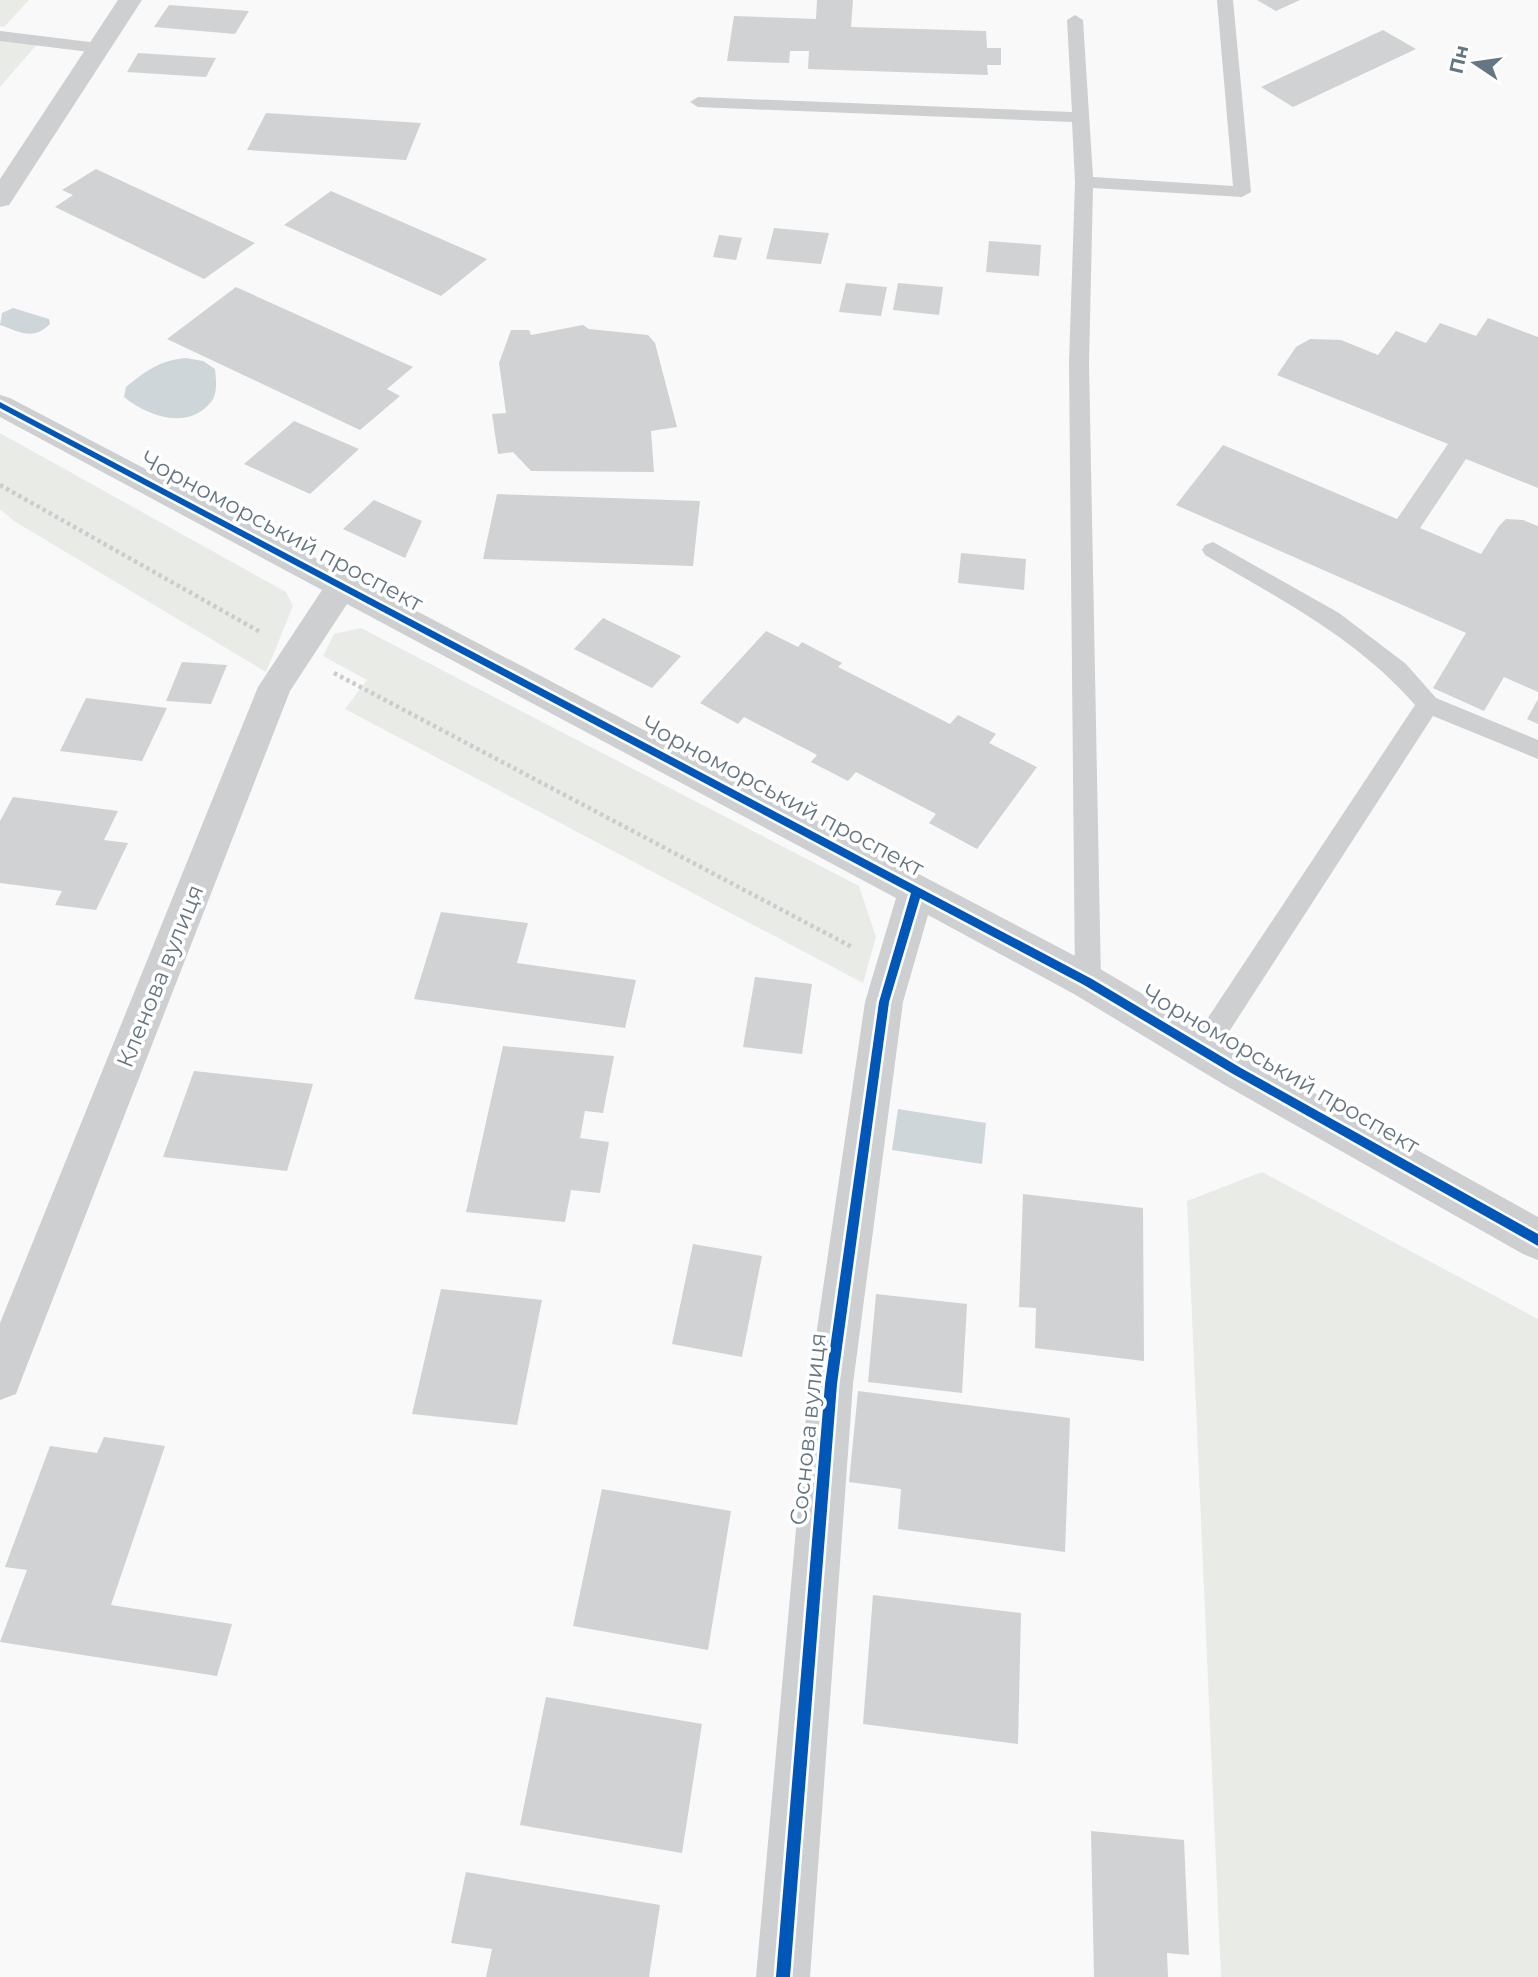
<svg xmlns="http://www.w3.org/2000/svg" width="1538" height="1977" font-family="Montserrat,sans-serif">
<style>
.green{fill:#e8ebe6}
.water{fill:#ced6d9}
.building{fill:#d0d2d3}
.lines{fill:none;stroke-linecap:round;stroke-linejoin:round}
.path{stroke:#cbcccd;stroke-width:4.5;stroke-dasharray:3.5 3.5;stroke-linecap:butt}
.service{fill:#cecfd0;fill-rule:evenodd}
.minor{fill:#cecfd0;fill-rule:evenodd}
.cycleway-casing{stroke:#fff;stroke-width:5}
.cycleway{fill:#0057b8;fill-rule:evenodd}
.labels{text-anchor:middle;stroke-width:7;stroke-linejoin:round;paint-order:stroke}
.street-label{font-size:23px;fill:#657683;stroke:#fff}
</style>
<rect width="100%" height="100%" fill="#f9f9f9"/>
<path class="green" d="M0,0H29L4,27L0,26Z
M0,38L38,43L0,87Z
M0,433L286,592L293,606L266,672L14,521L0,509Z
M361,628L859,886L876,937L863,983L345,709L367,680L323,656L334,634Z
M1262,1172L1538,1319V1977H1221L1187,1201Z"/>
<path class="water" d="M13,308L49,319L50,324C33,341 20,332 0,325L2,313Z
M186,358L203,361L215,369C216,379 218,394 211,402C188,431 147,416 124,397L126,387C146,371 160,360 186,358Z
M898,1109L986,1123L982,1164L892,1150Z"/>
<path class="building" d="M817,0H853L851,27L986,31L987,48H1001V65H987L988,75L808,69L809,51H790L789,63L727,61L734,16L816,19Z
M1257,0H1300L1276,11Z
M169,5L249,11L235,34L154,27Z
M1383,30L1416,49L1293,107L1261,87Z
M138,53L216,58L206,77L127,72Z
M266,113L421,123L406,160L247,150Z
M96,169L255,243L204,279L55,207L73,195L62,190Z
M331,191L487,259L441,296L284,225Z
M774,228L829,233L821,264L766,259Z
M719,235L742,238L736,260L713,257Z
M989,241L1041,245L1039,276L986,272Z
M846,283L887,287L881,316L839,312Z
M898,283L943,287L939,315L893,310Z
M236,287L413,367L387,389L400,396L360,430L167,339Z
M1488,318L1538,337V488L1466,459L1420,528L1481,554L1499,526L1506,519L1523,520L1538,526V692L1504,677L1484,711L1433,688L1466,633L1176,505L1223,445L1397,519L1448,444L1277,375L1296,347L1310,339L1341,340L1378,355L1396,331L1426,343L1440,323L1476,336Z
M583,325L589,329L648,335L655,343L677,427L651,431L654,472L531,471L513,452L498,454L492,414L506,413L499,363L511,330H529L531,335Z
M294,421L359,449L310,494L244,464Z
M497,494L700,501L693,566L483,559Z
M374,500L422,521L405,558L343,529Z
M961,553L1026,559L1024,590L958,583Z
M603,618L681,656L652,688L574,649Z
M766,631L798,647L802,642L842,663L838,667L950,724L958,715L996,734L989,743L1037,767L977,849L929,823L936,814L856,772L848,781L811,762L817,755L744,717L738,724L700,703Z
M182,662L227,665L211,704L166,701Z
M86,698L167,708L142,761L60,751Z
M1538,699V724L1527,719Z
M13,797L118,811L104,840L128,843L96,910L55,905L62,891L0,883V821Z
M441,912L528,923L517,963L636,980L625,1028L414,999Z
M755,977L812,984L802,1054L743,1047Z
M503,1046L614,1056L603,1113L585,1111L580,1138L609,1142L600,1193L571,1190L565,1222L466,1212Z
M194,1071L313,1084L287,1171L163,1157Z
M1023,1194L1143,1208L1144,1361L1035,1348L1036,1308L1019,1307Z
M693,1244L762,1256L742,1357L672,1344Z
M441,1289L542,1300L517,1425L412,1414Z
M876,1294L967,1304L962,1393L868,1382Z
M858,1391L1070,1418L1065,1552L898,1529L901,1489L849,1482Z
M104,1437L165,1446L111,1605L232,1624L217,1676L0,1642L27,1570L5,1567L50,1446L97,1453Z
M602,1489L731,1511L708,1650L573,1626Z
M873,1595L1021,1613L1018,1744L863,1724Z
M546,1697L702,1724L682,1853L520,1825Z
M1091,1831L1184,1840L1189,1955L1167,1953L1168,1977H1094Z
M466,1872L660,1905L649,1977H486L492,1949L451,1943Z"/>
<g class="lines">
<path class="path" d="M0,485L262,633
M334,673L852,947"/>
<path class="service" d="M1217,0H1233L1251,192L1242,197L1093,188L1089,363L1101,982L1097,990L1088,993L1079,990L1075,982L1069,363L1075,182L1072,122L698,107L690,102L698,97L1072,112L1067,20L1075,15L1083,20L1093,177L1233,186Z
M0,31L98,43L106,48L98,53L0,41Z
M1213,542L1339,613L1406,664L1436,698L1538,740V759L1433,716L1212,1058L1202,1062L1192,1058L1189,1050L1192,1042L1415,705C1358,639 1280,599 1205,555L1202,550L1205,545Z"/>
<path class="minor" d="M118,0H142L13,199L9,205L0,207V179Z
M0,395L10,398L1102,970L1251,1058L1538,1217V1260L1523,1254L1223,1084L1074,994L928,915L903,1002L853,1384L810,1977H756L809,1384L865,1002L896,898L347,604L290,691L22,1378L16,1394L0,1400V1323L258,687L322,590L0,417Z"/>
<g class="cycleway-casing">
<path id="cycleway" d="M0,402L1092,979L1241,1068L1538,1234V1246L1233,1074L1084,985L920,898L889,1002L837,1384L790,1977H776L825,1384L879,1002L911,893L0,408Z"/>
</g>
<use href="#cycleway" class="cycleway"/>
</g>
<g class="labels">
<g class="street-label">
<text transform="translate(282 531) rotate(28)" y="8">Чорноморський проспект</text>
<text transform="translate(783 796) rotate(28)" y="8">Чорноморський проспект</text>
<text transform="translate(160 976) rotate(-68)" y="8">Кленова вулиця</text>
<text transform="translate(1281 1069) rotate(30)" y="8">Чорноморський проспект</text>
<text transform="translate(808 1429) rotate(-84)" y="8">Соснова вулиця</text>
</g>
</g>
<g transform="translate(1475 63) rotate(283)" stroke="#ffffff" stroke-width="5" paint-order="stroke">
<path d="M0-5L12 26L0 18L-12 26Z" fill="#657683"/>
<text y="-10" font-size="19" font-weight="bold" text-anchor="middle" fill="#657683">Пн</text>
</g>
</svg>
